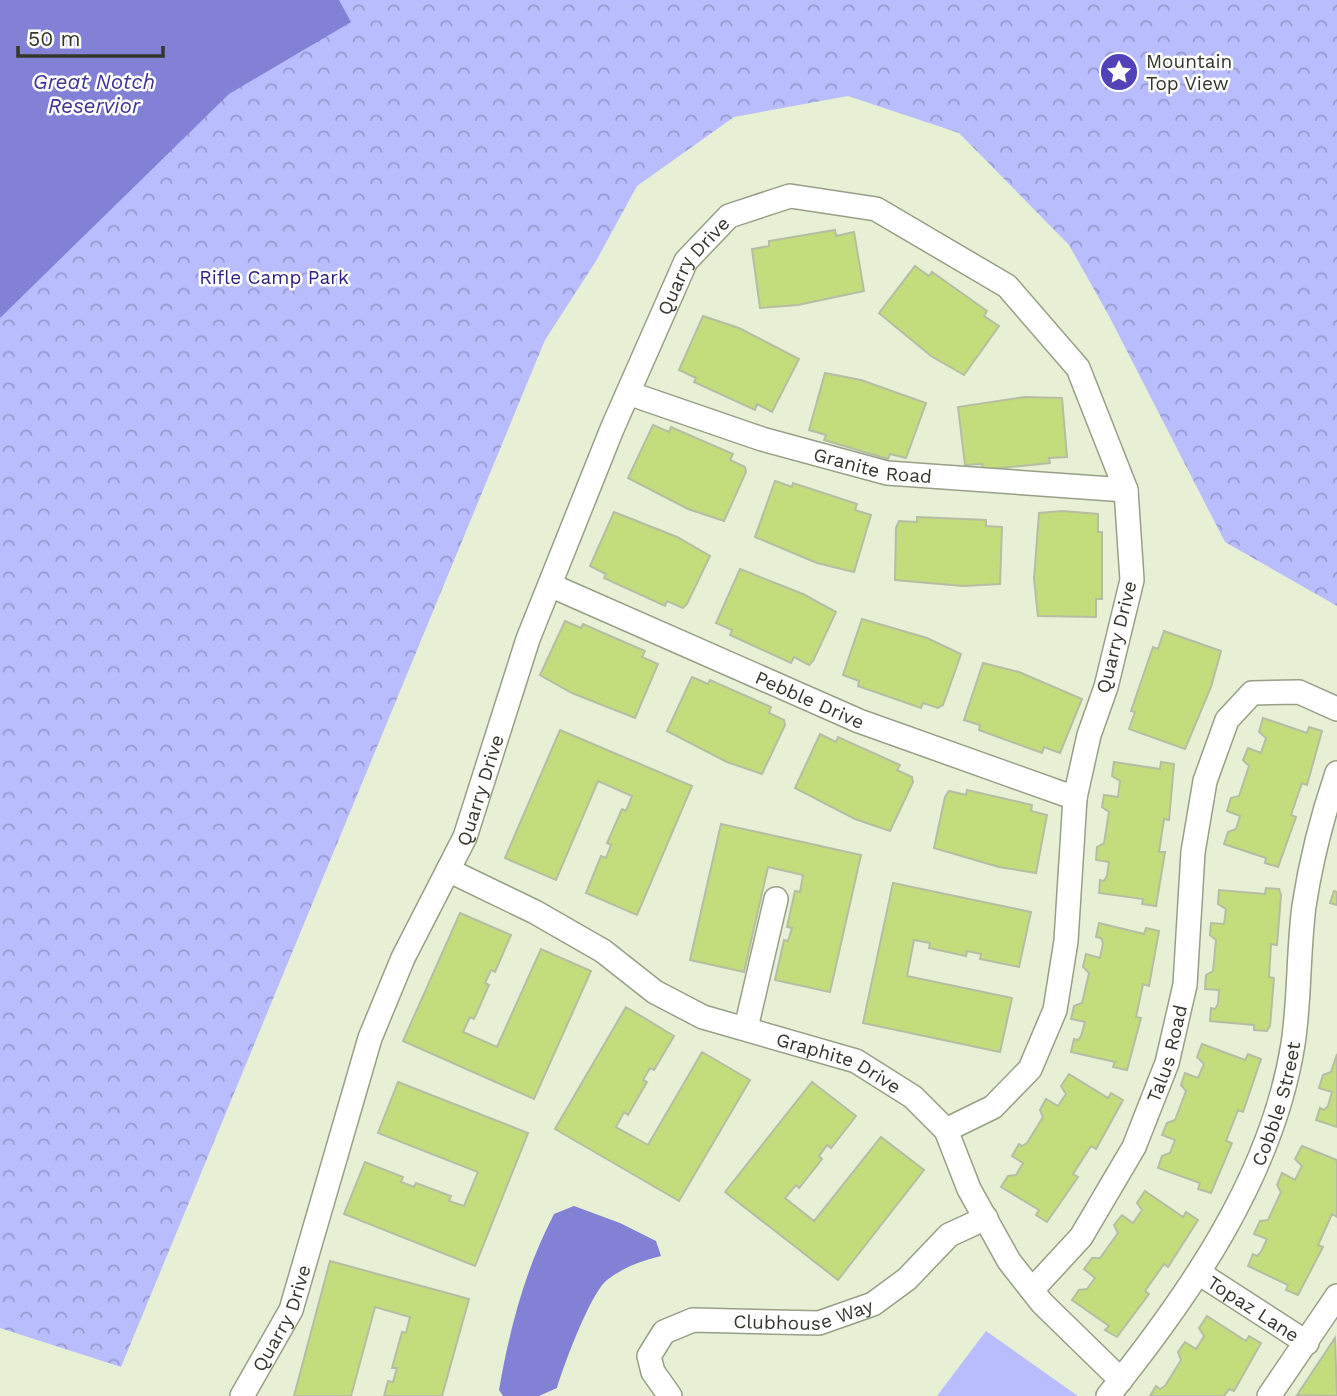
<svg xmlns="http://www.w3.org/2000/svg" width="1337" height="1396" font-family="'Work Sans',sans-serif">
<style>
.green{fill:#b9bcfd}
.park{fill:url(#park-crowns)}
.water{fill:#8281d6}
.building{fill:#c4dd7c;stroke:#b5bda3;stroke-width:2}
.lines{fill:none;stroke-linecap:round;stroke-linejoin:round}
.minor-casing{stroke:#979f86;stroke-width:26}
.minor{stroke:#fff;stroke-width:23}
.labels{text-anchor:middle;stroke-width:5;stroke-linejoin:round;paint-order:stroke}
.poi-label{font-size:19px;fill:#34372c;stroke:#fff;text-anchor:start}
.street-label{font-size:19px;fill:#34372c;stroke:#fff}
.park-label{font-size:19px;fill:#322083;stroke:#fff}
.water-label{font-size:21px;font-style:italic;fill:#413497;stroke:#fff}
</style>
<defs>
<pattern id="park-crowns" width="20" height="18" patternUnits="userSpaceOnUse" patternTransform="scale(1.75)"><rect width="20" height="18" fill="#b9bcfd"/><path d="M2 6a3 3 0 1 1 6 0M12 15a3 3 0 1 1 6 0" fill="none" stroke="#979acd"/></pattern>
</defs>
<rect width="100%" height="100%" fill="#e7efd5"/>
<path class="green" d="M986,1331L1078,1396H937Z"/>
<path class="park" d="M0,0H1337V606L1225,542L1109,316L1069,245L959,133L848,96L734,117L637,186L596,261L545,340L121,1367L0,1328Z"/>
<path class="water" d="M0,0H339L351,22L229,94L0,318Z
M574,1206L620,1223L656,1241L661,1256C641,1261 624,1267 607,1280C590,1294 564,1365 557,1388L539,1396H503L499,1390C510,1327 525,1270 554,1214Z"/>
<path class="building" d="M835,230L836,236L854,232L864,291L798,305L760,308L752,249L769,246V241Z
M915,266L929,276L932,272L987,311L984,316L999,326L964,375L931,356L879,313Z
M703,316L739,328L799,359L772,412L757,404L755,410L694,382L696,378L679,370Z
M825,373L861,380L926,403L906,458L890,454L888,459L824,440L826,435L809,430Z
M1025,397L1062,398L1067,457L1049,458L1050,463L983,470L982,464L965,465L958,407Z
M653,425L669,432L671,427L733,454L730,460L745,467L746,472L724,521L688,509L628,478Z
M775,481L792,487L793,483L857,504L855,510L871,515L854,572L817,563L755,537Z
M1062,511L1098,514V532H1102V599H1096V617L1038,616L1034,579L1039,513Z
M614,512L677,537L710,556L687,604L683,608L667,601L665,606L604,578L606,574L590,566Z
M917,517L986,520V526L1002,527L1000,584L963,586L895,580L896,528L899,521L917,522Z
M740,569L803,594L836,612L813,661L809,665L794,657L791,663L730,635L732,630L716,623Z
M862,619L927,638L961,654L943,705L938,708L923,703L921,708L858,686L859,681L843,675Z
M565,621L581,628L583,624L645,651L642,657L658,664L635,718L572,693L540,675Z
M1164,631L1221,651L1211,687L1185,749L1129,729L1135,712L1131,711L1153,647L1158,649Z
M983,663L1019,672L1082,699L1060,753L1044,747L1042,753L979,730L980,725L964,720Z
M692,677L708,684L710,680L771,707L769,713L784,720L785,725L762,774L727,762L667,731Z
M1263,718L1307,733L1309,727L1322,731L1307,785L1302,783L1291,815L1296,817L1278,867L1265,863L1266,858L1224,844L1228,832L1236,829L1240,816L1227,811L1231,798L1239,796L1249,766L1243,760L1248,748L1261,753L1266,738L1259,732Z
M560,730L692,786L637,915L586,893L601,856L606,858L611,845L607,843L622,809L626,811L632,796L598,781L556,880L505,858Z
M820,734L836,742L838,737L900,765L897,770L912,777L913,782L890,831L855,819L795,788Z
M1114,762L1160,769L1161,762L1174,764L1169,820L1164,819L1159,852H1165L1156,906L1142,904L1143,899L1099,893L1100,880L1104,881L1107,876L1109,862L1096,860L1097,847L1104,843L1109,812L1102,807L1104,795L1118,797L1120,781L1112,776Z
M967,790L1032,805L1031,811L1047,815L1036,873L999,867L934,848L945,797L949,791L966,795Z
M721,824L861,855L830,992L775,980L784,940L788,941L792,928L787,927L795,891L800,892L803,875L768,867L744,972L690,960Z
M893,883L1031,912L1019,967L980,959L981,954L967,951L966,956L929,948L930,943L914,940L907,976L1012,998L1000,1052L863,1023Z
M1266,888L1279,889L1281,895L1277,945L1271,944L1269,977L1274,978L1270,1026L1267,1031L1254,1030V1025L1210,1021L1211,1008L1215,1009L1218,1004L1219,990L1205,989L1206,975L1213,971L1216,940L1210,935L1211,923L1224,924L1226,909L1218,904L1219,890L1265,894Z
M1334,891L1337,892V905L1330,903Z
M460,913L511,935L495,972L491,970L485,983L489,985L474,1019L470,1017L463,1032L497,1047L541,949L591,971L534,1099L403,1041Z
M1099,923L1144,934L1146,928L1159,931L1149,986L1143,984L1136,1017L1141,1018L1127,1070L1113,1067L1115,1062L1071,1052L1074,1039L1078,1040L1081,1036L1085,1022L1071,1019L1074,1006L1082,1003L1089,973L1083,967L1086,954L1100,958L1103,943L1101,938L1096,937Z
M626,1007L674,1036L654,1070L650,1068L643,1080L647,1082L628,1115L624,1112L616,1127L648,1145L702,1052L750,1080L679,1201L555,1129Z
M1202,1044L1245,1060L1248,1054L1261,1059L1243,1112L1238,1110L1226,1141L1232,1143L1211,1193L1198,1189L1200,1183L1158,1168L1162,1156L1170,1153L1175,1140L1162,1135L1167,1123L1175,1120L1186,1091L1181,1085L1185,1073L1198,1078L1204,1064L1197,1057Z
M1337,1054V1127L1316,1120L1320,1108L1324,1110L1328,1106L1332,1092L1319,1088L1323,1075L1331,1072Z
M1069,1074L1108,1098L1111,1093L1123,1100L1096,1149L1091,1146L1073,1174L1078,1177L1047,1222L1036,1215L1039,1210L1001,1187L1008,1176L1016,1175L1023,1163L1012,1156L1019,1144L1022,1146L1027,1143L1043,1117L1040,1110L1046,1099L1058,1106L1066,1094L1061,1086Z
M398,1082L528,1133L475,1266L344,1214L365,1162L403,1177L401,1182L414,1187L416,1183L451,1196L449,1201L464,1206L478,1172L378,1133Z
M812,1082L856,1116L831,1148L827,1145L819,1156L822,1159L799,1188L796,1185L785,1198L814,1221L881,1137L924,1170L838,1280L725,1192Z
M1302,1146L1337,1160V1217L1332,1214L1318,1245L1323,1247L1298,1295L1286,1290L1288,1285L1248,1266L1253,1254L1257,1256L1261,1252L1267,1239L1254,1234L1260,1221L1268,1220L1281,1192L1277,1185L1282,1173L1295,1180L1302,1166L1295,1159Z
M1145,1191L1183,1217L1186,1212L1198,1220L1168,1267L1164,1264L1145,1291L1149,1294L1117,1337L1105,1330L1109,1326L1072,1300L1079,1290L1087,1289L1095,1278L1084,1269L1092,1258H1100L1118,1233L1114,1225L1122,1215L1133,1223L1142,1210L1137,1203Z
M330,1261L469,1299L442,1396H384L388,1381L393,1382L397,1368H392L402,1332L406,1333L410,1317L375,1307L351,1396H294Z
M1207,1316L1246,1341L1249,1336L1261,1343L1234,1391L1229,1389L1224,1396H1150L1156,1386L1160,1389L1165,1386L1181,1360L1178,1352L1185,1342L1196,1349L1204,1336L1199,1328Z
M1335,1338L1337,1396L1297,1395Z"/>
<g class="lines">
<g class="minor-casing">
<g id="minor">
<path id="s1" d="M628,393L762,439L887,473L1126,490"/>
<path id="s2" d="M550,585L859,721L1075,798"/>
<path id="s3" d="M448,870L535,912L603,951L655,992L703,1017L856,1061L913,1097L946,1130L969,1189L1009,1261L1042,1303L1121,1380"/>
<path d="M746,1028L776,899"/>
<path id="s4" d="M1199,1273L1307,1343"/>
<path id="s5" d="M1032,1290L1081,1237L1134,1147L1167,1063L1185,985L1193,852L1205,781L1227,720L1252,693L1299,692L1337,709"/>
<path id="s6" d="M242,1396L291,1310L370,1038L403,958L465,837L528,639L612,429L686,261L729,216L790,196L876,209L1007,286L1078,368L1126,490L1132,580L1106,687L1089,735L1075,798L1066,941L1055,1010L1030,1069L993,1107L946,1130"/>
<path id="s7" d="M670,1396L653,1372L649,1356L664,1332L693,1320L819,1323L873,1304L907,1279L949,1235L986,1218"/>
<path id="s8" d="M1108,1396C1190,1294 1272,1176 1293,1044C1300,998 1298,952 1304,906C1311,860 1322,817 1337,773"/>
<path d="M1269,1396L1337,1296"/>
</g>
</g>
<use href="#minor" class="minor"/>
</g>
<defs>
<g id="sight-disc" transform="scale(2.0125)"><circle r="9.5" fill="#5142b9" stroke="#fff"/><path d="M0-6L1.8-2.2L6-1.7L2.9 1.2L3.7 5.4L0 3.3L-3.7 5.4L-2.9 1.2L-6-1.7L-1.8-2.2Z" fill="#fff"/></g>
</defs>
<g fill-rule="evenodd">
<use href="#sight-disc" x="1119" y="72"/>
</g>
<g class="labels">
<g class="poi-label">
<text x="1146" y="68">Mountain<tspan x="1146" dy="22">Top View</tspan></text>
</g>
<g class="street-label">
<text dy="7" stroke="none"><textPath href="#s6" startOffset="1222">Quarry Drive</textPath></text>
<text dy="7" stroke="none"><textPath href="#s1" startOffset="256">Granite Road</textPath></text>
<text transform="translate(1116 637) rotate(-76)" y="7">Quarry Drive</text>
<text dy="7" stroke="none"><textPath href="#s2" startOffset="284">Pebble Drive</textPath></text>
<text dy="7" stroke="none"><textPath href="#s6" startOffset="654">Quarry Drive</textPath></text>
<text dy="7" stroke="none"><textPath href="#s5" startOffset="276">Talus Road</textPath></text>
<text dy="7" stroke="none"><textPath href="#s3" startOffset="439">Graphite Drive</textPath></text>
<text dy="7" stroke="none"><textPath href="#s8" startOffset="340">Cobble Street</textPath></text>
<text dy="7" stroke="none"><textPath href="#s4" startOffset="65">Topaz Lane</textPath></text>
<text dy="7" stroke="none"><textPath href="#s7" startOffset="217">Clubhouse Way</textPath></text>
<text dy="7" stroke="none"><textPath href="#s6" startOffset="88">Quarry Drive</textPath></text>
</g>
<g class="park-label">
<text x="274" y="284">Rifle Camp Park</text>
</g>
<g class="water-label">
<text x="94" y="89">Great Notch<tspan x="94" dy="24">Reservior</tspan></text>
</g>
</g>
<path d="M18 46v10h145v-10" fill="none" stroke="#34372c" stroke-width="3.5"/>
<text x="28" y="46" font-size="21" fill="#34372c" stroke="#ffffff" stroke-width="5" paint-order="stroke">50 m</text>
</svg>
